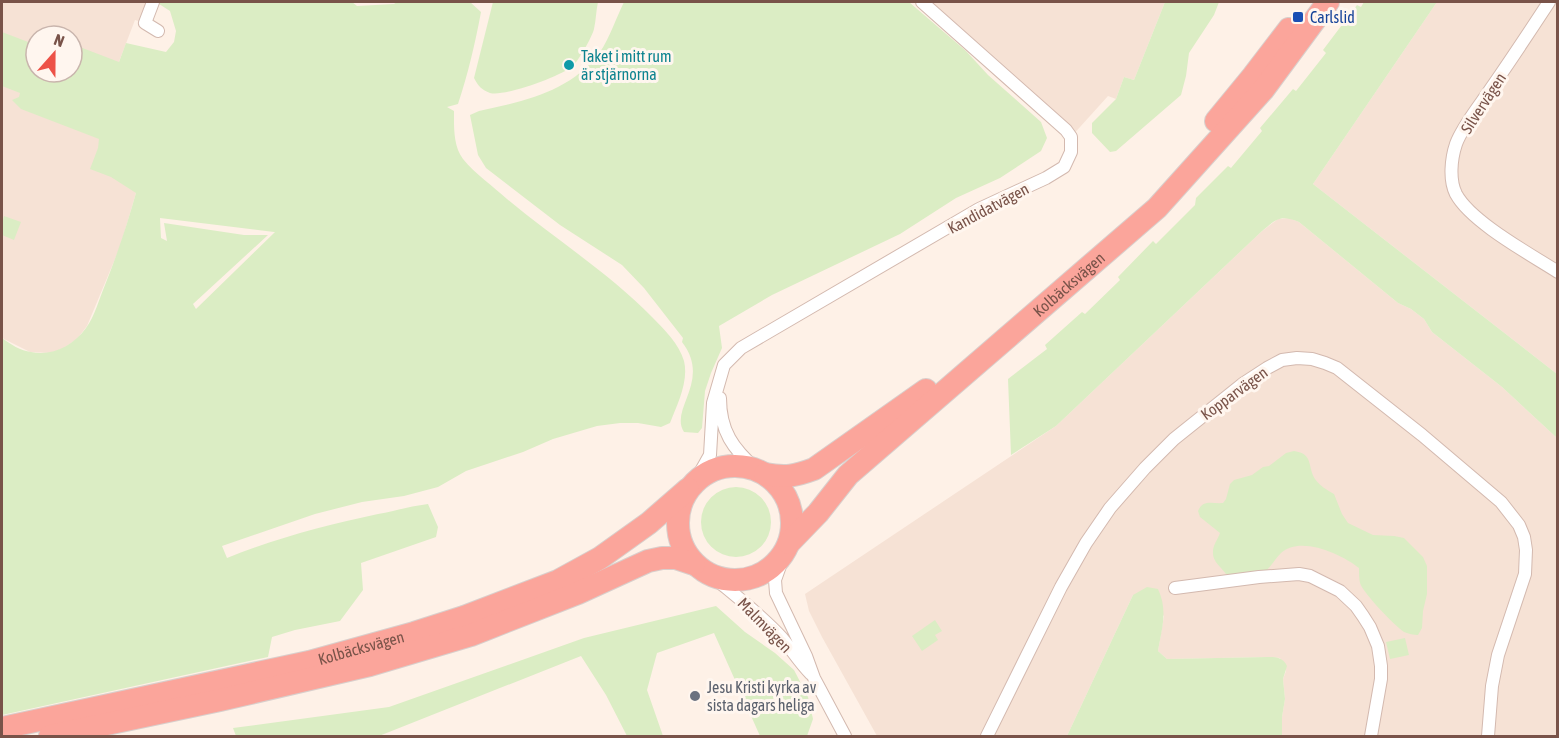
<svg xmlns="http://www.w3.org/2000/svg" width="1559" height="738" font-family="'Asap Condensed',sans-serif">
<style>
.residential{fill:#f6e2d5;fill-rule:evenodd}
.green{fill:#dbedc4;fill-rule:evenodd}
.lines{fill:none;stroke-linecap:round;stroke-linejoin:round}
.street-casing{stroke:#d3b9af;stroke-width:14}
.highway-casing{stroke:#d9cfcc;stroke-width:24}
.street{stroke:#fff;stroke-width:12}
.highway{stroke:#fba59b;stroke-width:22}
.transit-dot{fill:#1a4fb4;stroke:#fff6ef;stroke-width:2}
.culture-dot{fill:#0f9aa8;stroke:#fff6ef;stroke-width:2}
.worship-dot{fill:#6b7280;stroke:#fff6ef;stroke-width:2}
.labels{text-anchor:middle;stroke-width:6;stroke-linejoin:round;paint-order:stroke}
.transit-label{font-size:16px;fill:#164399;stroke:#fff6ef;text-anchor:start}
.culture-label{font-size:16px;fill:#0d838f;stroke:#fff6ef;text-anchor:start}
.street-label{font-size:16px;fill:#795349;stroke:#fff6ef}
.worship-label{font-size:16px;fill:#5b616d;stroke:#fff6ef;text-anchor:start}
</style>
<rect width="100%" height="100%" fill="#fef1e7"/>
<path class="residential" d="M2,2H153L145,23L135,20L105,98L136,193L120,247L87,326L77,339L64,348L51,353L30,352L2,338ZM36,36H72V72H36Z
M922,2H1165L1134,80L1124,77L1116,99L1108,96L1071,137Z
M1437,2H1557V374L1313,184Z
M1289,218L1299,222L1398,303L1411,309L1424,319L1432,332L1502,387L1557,438V736H1282V717L1285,699L1283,679L1286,671L1280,658L1267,657L1167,659L1158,651L1164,616L1133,595L1067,736H877L822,637L809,611L805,594L1056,426L1261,232L1278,219Z"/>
<path class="green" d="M156,2H352L357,6L394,4L397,2H470L481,12C475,44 468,74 458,104L447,107L454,111C454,126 453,146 463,159C475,174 493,186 507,199C555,239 609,273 652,317C665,330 679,344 684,361C689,381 677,405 670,423L661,427L638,423H620L597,426L553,439L523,452L466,471L438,487L404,496L362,502L315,514L222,546L227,558C276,538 327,525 378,514C395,511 411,506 428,504L438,527L436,537L361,563L363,590L340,621L295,630L272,637L268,657L2,715V338C10,344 21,351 31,352C53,356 73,346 86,328C95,316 99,299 105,285C117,255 127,225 136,193L111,177L90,169L98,148L99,139L21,109L12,100L19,97L20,93L2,86V32L36,45V72H72V44L119,62L126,43L166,52L174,42L176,31L170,11ZM160,218L274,232H275L196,309L193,304L268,235H244L164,223L167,241L161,238Z
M493,2H598C596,11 596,20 594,29C592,37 579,60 573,66C561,76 505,97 490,93C482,90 478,86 474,78Z
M624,2H909L966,51L988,75L1041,122L1047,138L1041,151L1000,178L956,198L900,234L772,295L719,326L722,348L711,373L705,391L702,428L698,433L684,432C669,409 712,381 682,342L683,338L644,288L622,265L560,225L486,168L478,155L470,115L479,111C525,101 570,92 600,52C609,39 617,16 624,2Z
M1165,2H1219L1214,15L1189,53L1186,76L1181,95L1116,151L1110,152L1092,133V123L1116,99L1124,77L1134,80Z
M1364,2H1437L1313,184L1557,374V438L1502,387L1432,332L1424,319L1411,309L1398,303L1299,222C1279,214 1276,220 1261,232L1056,426L1011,455L1008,379L1047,349L1045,345L1082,312L1085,314L1120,280L1118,277L1153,241L1156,244L1195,205L1196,198L1228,166L1231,168L1262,131L1260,128L1293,89L1296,91L1326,53L1323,50L1357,5L1361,7Z
M4,216L21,222L14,240L2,235V224Z
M1294,451C1314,454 1307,466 1315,479C1320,486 1327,490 1334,494L1342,514L1348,523L1373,535L1394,536L1404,538L1423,557L1427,566V594L1423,611L1422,628L1418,635C1413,635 1409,634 1404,632C1395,626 1363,593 1360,583C1359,578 1359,573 1359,568C1342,554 1300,535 1281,553C1274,560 1268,572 1258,577C1250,580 1238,580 1230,581C1225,568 1212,564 1213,551C1213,545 1218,539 1220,533L1200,517L1198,511C1203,499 1212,504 1223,503L1226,499L1230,484L1234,480L1252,475L1263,467L1269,466L1286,453Z
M701 522a35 35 0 1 1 70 0a35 35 0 1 1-70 0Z
M1147,587L1158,589C1168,610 1162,628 1158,651L1167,659L1267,657C1275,657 1283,657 1287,666L1283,679L1285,699L1282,717V736H1067L1133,595Z
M716,606L745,632L775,653L794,670L808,697L813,719L807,736H760L714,633L657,653L647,690L663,736H627L606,695L581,656L379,736H236L233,728L389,707L584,638Z
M935,620L942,631L935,635L938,640L922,651L912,636Z
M1405,638L1409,655L1390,659L1386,642Z"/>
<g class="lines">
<g class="street-casing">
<path id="street" d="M153,2L145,23L158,31
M1549,2C1530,31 1510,61 1490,90C1480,105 1462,127 1456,144C1451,159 1449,180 1456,194C1471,222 1530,254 1558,272
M720,398C720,431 733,449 757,470
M696,480L710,455L713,403L724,365L741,348L979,209L1046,178L1064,167L1071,152V137L1066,130L922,2
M785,552L775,580L776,593L806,656L814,678L845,736
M712,576C736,596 761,615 782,638C792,650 800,663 811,674
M1175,588L1259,577L1299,574L1310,576L1340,591L1356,606L1363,616L1370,627L1378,646L1381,666V679L1371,736
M987,736L1061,587L1086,543L1110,508L1145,468L1174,439L1244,383L1267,368L1282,360L1297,358L1312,359L1325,363L1337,368L1422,435L1501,502L1519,525L1524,537L1526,550L1525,574L1498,655L1492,686L1488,736"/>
</g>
<g class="highway-casing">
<g id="highway">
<path d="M1216,121L1253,76L1289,29"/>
<circle cx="735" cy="523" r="57"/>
<path d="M765,474C786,478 795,476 814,469L926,390"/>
<path id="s1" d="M789,543L818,513L848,475L1157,208L1263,90L1328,2"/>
<path id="s2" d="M2,728L309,662L414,633L464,617L558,581L600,558L649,523L688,489"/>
<path d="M50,736L220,700L370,665L471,635L578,593L648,561L662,558H676L694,564"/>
</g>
</g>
<use href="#street" class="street"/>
<use href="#highway" class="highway"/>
</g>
<rect class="transit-dot" x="1292" y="11" width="12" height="12" rx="3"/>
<circle class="culture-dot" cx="569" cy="65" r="6"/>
<circle class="worship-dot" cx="695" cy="696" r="6"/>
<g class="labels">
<g class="transit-label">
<text x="1310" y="23">Carlslid</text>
</g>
<g class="culture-label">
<text x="581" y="62">Taket i mitt rum<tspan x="581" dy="18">är stjärnorna</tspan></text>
</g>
<g class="street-label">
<text transform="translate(1483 103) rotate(-57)" y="6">Silvervägen</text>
<text transform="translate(988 208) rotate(-28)" y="6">Kandidatvägen</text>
<text dy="6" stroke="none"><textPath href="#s1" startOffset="382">Kolbäcksvägen</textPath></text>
<text transform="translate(1234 393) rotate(-36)" y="6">Kopparvägen</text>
<text transform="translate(765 625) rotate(46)" y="6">Malmvägen</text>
<text dy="6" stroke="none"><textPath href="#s2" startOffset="368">Kolbäcksvägen</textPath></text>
</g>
<g class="worship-label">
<text x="707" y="693">Jesu Kristi kyrka av<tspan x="707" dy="18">sista dagars heliga</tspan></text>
</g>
</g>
<rect width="1559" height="738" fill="none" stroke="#795349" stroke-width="6"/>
<g transform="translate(54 54) rotate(21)"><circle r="28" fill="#fff6ef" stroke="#c9b5ad" stroke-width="1.5"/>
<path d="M0-4.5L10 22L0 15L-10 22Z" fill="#ed5247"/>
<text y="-9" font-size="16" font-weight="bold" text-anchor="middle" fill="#795349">N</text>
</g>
</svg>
